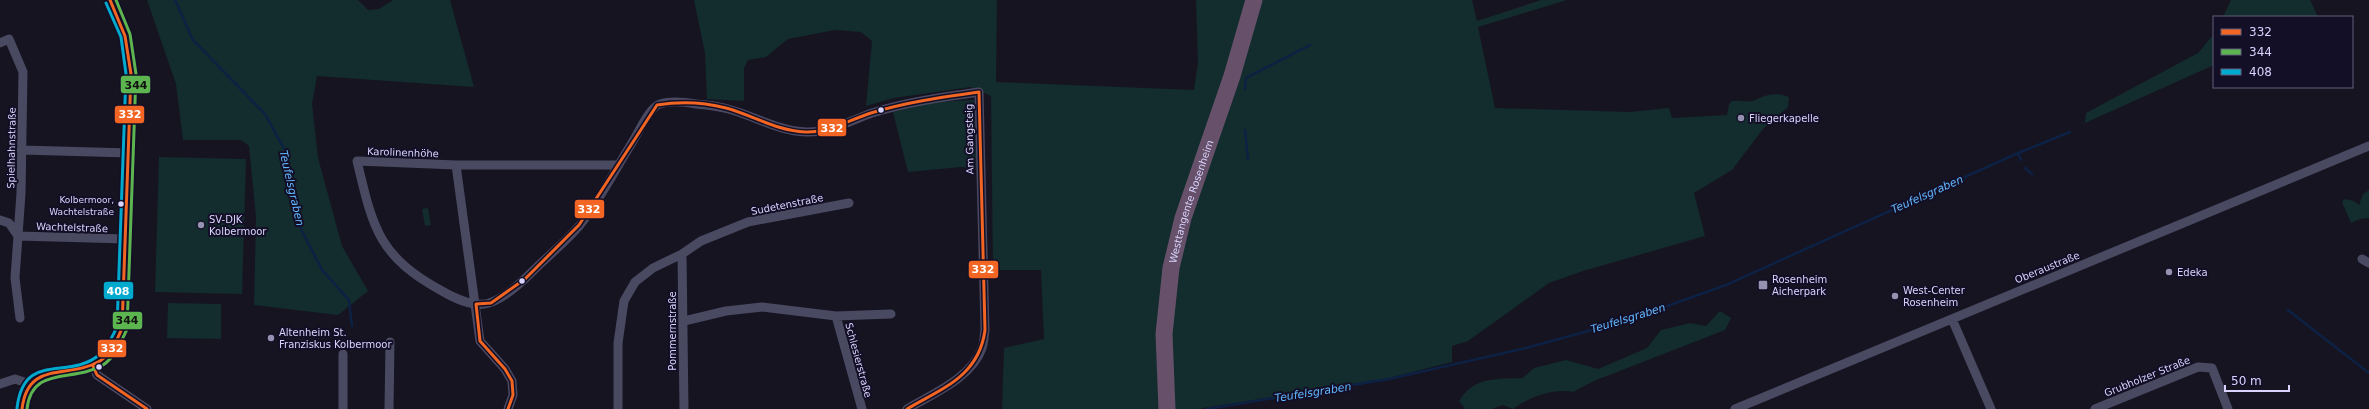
<svg xmlns="http://www.w3.org/2000/svg" width="2369" height="409" font-family="'DejaVu Sans',sans-serif">
<style>
.green{fill:#132c2d}
.lines{fill:none;stroke-linecap:round;stroke-linejoin:round}
.stream{stroke:#0d2144;stroke-width:2.5}
.street{stroke:#4a4962;stroke-width:9}
.highway{stroke:#67516a;stroke-width:17}
.bus-1-casing{stroke:#130f26;stroke-width:6}
.bus-2-casing{stroke:#130f26;stroke-width:6}
.bus-3-casing{stroke:#130f26;stroke-width:6}
.bus-1{stroke:#f26522;stroke-width:3}
.bus-2{stroke:#5db54f;stroke-width:3}
.bus-3{stroke:#00a9ce;stroke-width:3}
.bus-dot{fill:#d9d4ff;stroke:#130f26;stroke-width:1.5}
.poi-dot{fill:#9591b1;stroke:#130f26;stroke-width:1.5}
.labels{text-anchor:middle;stroke-width:4;stroke-linejoin:round;paint-order:stroke}
.bus-label{font-size:9px;fill:#d9d4ff;stroke:#130f26;text-anchor:end}
.poi-label{font-size:10px;fill:#d9d4ff;stroke:#130f26;text-anchor:start}
.street-label{font-size:10px;fill:#d9d4ff;stroke:#130f26}
.water-label{font-size:11px;font-style:italic;fill:#62b6ff;stroke:#130f26}
.line-badge{stroke:#130f26;stroke-width:1.5}
.badge-label{font-size:11px;text-anchor:middle;font-weight:bold;fill:#fff}
.pale-badge-label{font-size:11px;text-anchor:middle;font-weight:bold;fill:#111}
</style>
<rect width="100%" height="100%" fill="#161421"/>
<path class="green" d="M147,0H358L368,10L379,9L393,0H450L474,87L317,76L312,104L318,158L342,246L368,291L338,315L254,305L256,217L249,146L241,140H183L176,84Z
M694,0H997L996,82L1194,90L1198,62L1196,0H1472L1477,21L1541,0H1567L1478,27L1495,108L1630,112L1669,108L1672,118L1727,115L1729,104L1732,101C1739,100 1748,103 1755,100C1767,94 1776,92 1789,97L1788,107L1763,129L1732,170L1694,193L1705,236L1583,271L1549,283L1468,341L1452,346V362L1389,378L1198,409H1002L1004,348L1044,339L1041,270H993L991,96L971,87L894,98L866,106L872,41L861,32L835,30L788,39L766,57L748,60L744,68V101L707,99L705,53Z
M2231,0H2310L2318,17H2223Z
M2214,34V65L2085,123L2086,113L2198,53Z
M974,100L977,169L961,167L908,172L893,112C919,103 946,101 974,100Z
M159,157L246,159L242,294L155,292Z
M2369,190V218L2360,219L2351,223L2342,202L2344,199L2354,201L2359,205L2363,194Z
M428,208L431,225L425,226L422,209Z
M168,303L221,304V339L167,338Z
M1720,311L1731,318L1725,330L1594,381L1573,392C1554,388 1529,397 1513,409L1503,405L1492,409H1465L1459,401C1474,376 1498,379 1523,378L1534,368L1566,360L1598,369L1647,348L1661,330L1690,323L1706,326Z"/>
<g class="lines">
<path class="stream" d="M175,0L193,40L265,114L286,152L292,192L301,229L322,270L349,300L352,326
M1245,89L1246,78L1310,45
M1245,130L1248,160
M2018,153L2070,132
M2025,168L2032,174
M2288,310L2369,373
M1207,409L1389,379L1530,347L1631,319L1726,285L2018,153L2021,160"/>
<path class="street" d="M0,43L9,39L23,72L21,193L15,278L20,318
M21,150L130,153
M456,165L480,341L505,369L512,381L513,395L508,409
M618,165H456L357,161C373,228 378,256 442,291C454,298 477,309 492,302C509,295 526,278 539,265C553,252 568,239 580,225C599,201 614,172 630,146C637,136 649,107 660,104C672,100 685,102 696,104C707,105 718,106 728,109C755,116 778,131 806,132C830,133 849,121 872,113C907,102 943,97 979,92L985,330C984,336 984,343 982,348C972,378 932,394 907,409
M0,220L9,223L18,236L126,239
M682,254L684,409
M2362,259L2369,263
M836,316L891,314
M1952,319L1991,409
M684,321L726,311L762,307L836,316L862,409
M343,354V409
M93,366L97,375L147,409
M0,384L15,379L30,384
M22,409C23,402 23,394 27,388C45,356 102,392 122,328L131,74C129,47 125,23 110,0
M389,409L390,342
M618,409V343L624,301L635,282L653,268L682,254L701,241L748,222L849,203
M1735,409L2369,146
M2095,409L2198,367L2212,368L2228,409"/>
<path class="highway" id="s1" d="M1167,409L1164,334L1171,268L1183,218L1232,76L1254,0"/>
<g class="bus-1-casing">
<path id="bus-1" d="M476,304L491,303L525,279L579,225L657,105C681,101 703,102 726,108C752,115 777,131 805,132C829,133 849,120 871,113C907,102 943,97 979,92
M476,304L480,341L505,369L512,381L513,395L508,409
M93,366L97,375L147,409
M22,409C28,359 68,380 100,361C112,353 117,340 122,328L131,74L125,36L110,0
M907,409C943,388 979,376 985,330L979,92"/>
</g>
<g class="bus-2-casing">
<path id="bus-2" d="M27,409C32,365 73,383 103,365C115,357 121,342 127,329L136,74L130,34L116,0"/>
</g>
<g class="bus-3-casing">
<path id="bus-3" d="M17,408C24,350 68,381 99,355C108,347 112,337 117,327L126,74L121,37L106,3"/>
</g>
<use href="#bus-1" class="bus-1"/>
<use href="#bus-2" class="bus-2"/>
<use href="#bus-3" class="bus-3"/>
</g>
<g class="bus-dot">
<circle cx="881" cy="110" r="3.5"/>
<circle cx="121" cy="204" r="3.5"/>
<circle cx="522" cy="281" r="3.5"/>
<circle cx="99" cy="367" r="3.5"/>
</g>
<g class="poi-dot">
<circle cx="1741" cy="118" r="4"/>
<circle cx="201" cy="225" r="4"/>
<circle cx="2169" cy="272" r="4"/>
<rect x="1758" y="280" width="10" height="10" rx="2"/>
<circle cx="1895" cy="296" r="4"/>
<circle cx="271" cy="338" r="4"/>
</g>
<g class="labels">
<g class="bus-label">
<text x="114" y="203">Kolbermoor,<tspan x="114" dy="12">Wachtelstraße</tspan></text>
</g>
<g class="poi-label">
<text x="1749" y="122">Fliegerkapelle</text>
<text x="209" y="223">SV-DJK<tspan x="209" dy="12">Kolbermoor</tspan></text>
<text x="2177" y="276">Edeka</text>
<text x="1772" y="283">Rosenheim<tspan x="1772" dy="12">Aicherpark</tspan></text>
<text x="1903" y="294">West-Center<tspan x="1903" dy="12">Rosenheim</tspan></text>
<text x="279" y="336">Altenheim St.<tspan x="279" dy="12">Franziskus Kolbermoor</tspan></text>
</g>
<g class="street-label">
<text transform="translate(969 139) rotate(-91)" y="4">Am Gangsteig</text>
<text transform="translate(11 148) rotate(-89)" y="4">Spielhahnstraße</text>
<text transform="translate(403 152) rotate(2)" y="4">Karolinenhöhe</text>
<text dy="4" stroke="none"><textPath href="#s1" startOffset="211">Westtangente Rosenheim</textPath></text>
<text transform="translate(787 204) rotate(-11)" y="4">Sudetenstraße</text>
<text transform="translate(72 227) rotate(2)" y="4">Wachtelstraße</text>
<text transform="translate(2047 267) rotate(-22)" y="4">Oberaustraße</text>
<text transform="translate(672 331) rotate(-90)" y="4">Pommernstraße</text>
<text transform="translate(859 360) rotate(75)" y="4">Schlesierstraße</text>
<text transform="translate(2147 376) rotate(-22)" y="4">Grubholzer Straße</text>
</g>
<g class="water-label">
<text transform="translate(292 188) rotate(77)" y="4">Teufelsgraben</text>
<text transform="translate(1927 194) rotate(-24)" y="4">Teufelsgraben</text>
<text transform="translate(1628 318) rotate(-17)" y="4">Teufelsgraben</text>
<text transform="translate(1313 392) rotate(-9)" y="4">Teufelsgraben</text>
</g>
</g>
<g class="line-badge">
<rect x="120" y="75" width="31" height="19" rx="4" fill="#5db54f"/>
<rect x="114" y="105" width="31" height="19" rx="4" fill="#f26522"/>
<rect x="817" y="118" width="30" height="19" rx="4" fill="#f26522"/>
<rect x="574" y="199" width="31" height="20" rx="4" fill="#f26522"/>
<rect x="968" y="260" width="31" height="19" rx="4" fill="#f26522"/>
<rect x="103" y="281" width="31" height="19" rx="4" fill="#00a9ce"/>
<rect x="112" y="311" width="31" height="19" rx="4" fill="#5db54f"/>
<rect x="97" y="339" width="30" height="19" rx="4" fill="#f26522"/>
</g>
<g class="badge-label">
<text x="130" y="118">332</text>
<text x="832" y="132">332</text>
<text x="589" y="213">332</text>
<text x="983" y="273">332</text>
<text x="118" y="295">408</text>
<text x="112" y="352">332</text>
</g>
<g class="pale-badge-label">
<text x="136" y="89">344</text>
<text x="127" y="324">344</text>
</g>
<rect x="2213" y="16" width="140" height="72" fill="#130f26" stroke="#625e7d"/>
<rect x="2221" y="29" width="20" height="6" fill="#f26522" stroke="#625e7d"/>
<text x="2249" y="36" font-size="12" fill="#d9d4ff">332</text>
<rect x="2221" y="49" width="20" height="6" fill="#5db54f" stroke="#625e7d"/>
<text x="2249" y="56" font-size="12" fill="#d9d4ff">344</text>
<rect x="2221" y="69" width="20" height="6" fill="#00a9ce" stroke="#625e7d"/>
<text x="2249" y="76" font-size="12" fill="#d9d4ff">408</text>
<path d="M2225 385v6h64v-6" fill="none" stroke="#d9d4ff" stroke-width="2"/>
<text x="2231" y="385" font-size="12" fill="#d9d4ff" stroke="#130f26" stroke-width="3" paint-order="stroke">50 m</text>
</svg>
